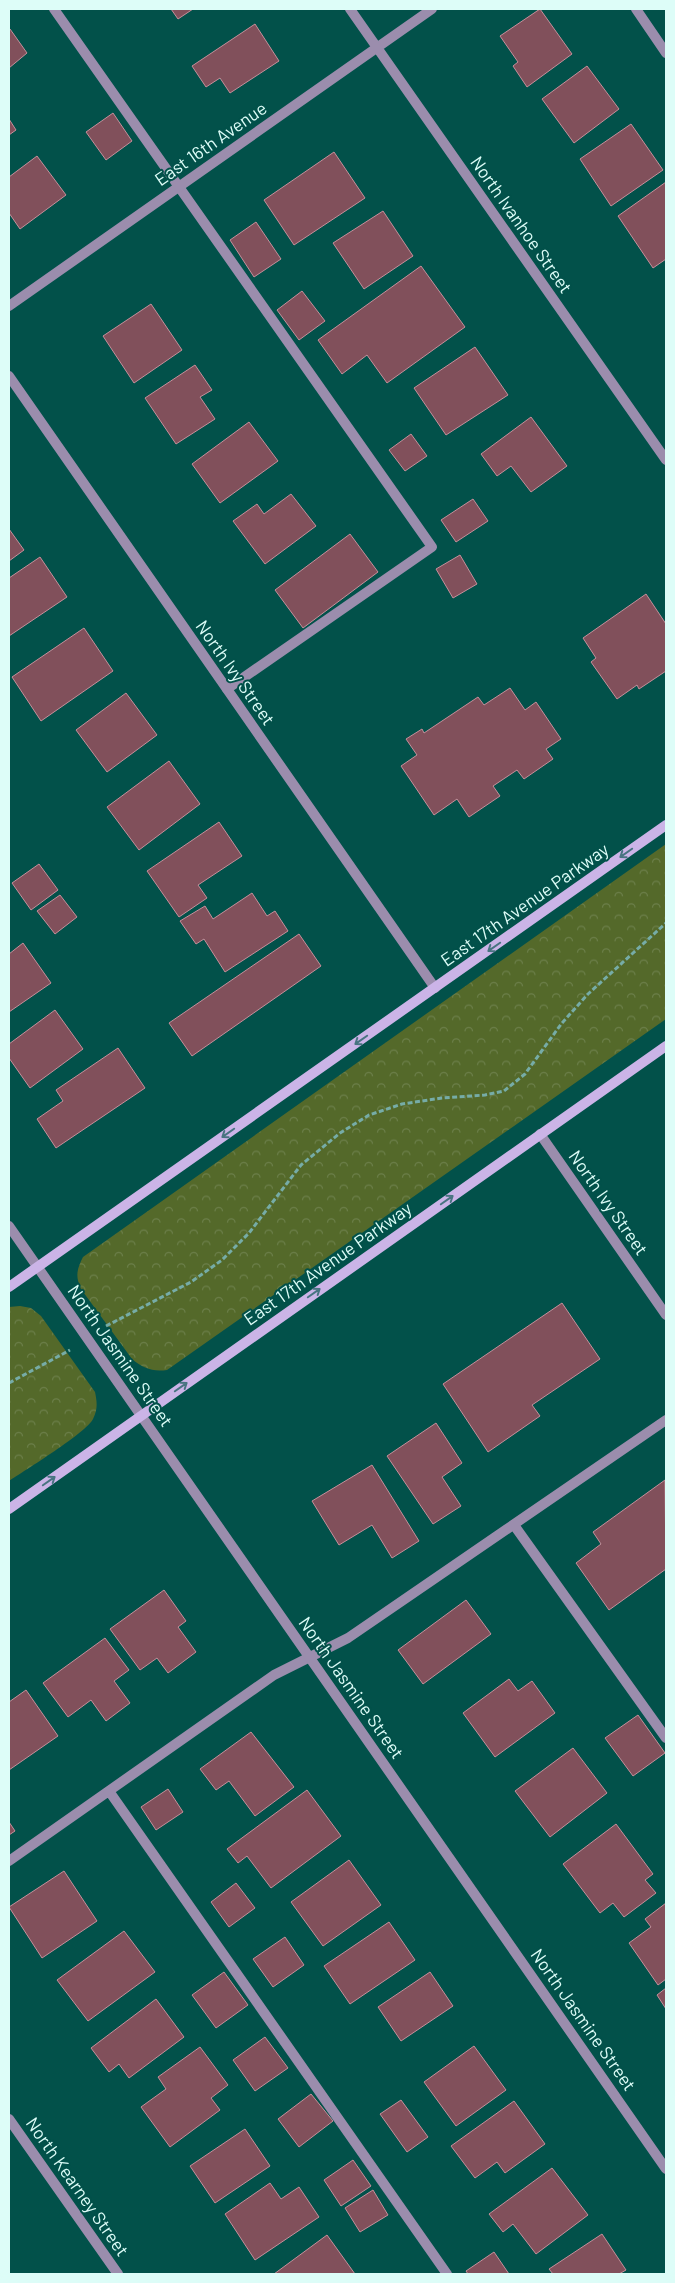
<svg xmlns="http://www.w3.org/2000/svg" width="675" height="2283" font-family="Barlow,sans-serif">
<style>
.park{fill:url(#park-crowns)}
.building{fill:#81505b;stroke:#c68f9b}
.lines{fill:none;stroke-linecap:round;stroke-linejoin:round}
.path{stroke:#76aca7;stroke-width:3;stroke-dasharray:5 2.5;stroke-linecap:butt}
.service{stroke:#9b8dad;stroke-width:10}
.minor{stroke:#9b8dad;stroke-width:10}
.secondary{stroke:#cbb4e7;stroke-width:10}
.oneway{stroke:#487481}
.labels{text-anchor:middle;stroke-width:4;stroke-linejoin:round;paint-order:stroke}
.street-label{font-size:18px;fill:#ddfdf8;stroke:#02514a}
</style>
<defs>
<pattern id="park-crowns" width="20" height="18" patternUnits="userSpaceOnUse" patternTransform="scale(1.25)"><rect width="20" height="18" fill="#54692a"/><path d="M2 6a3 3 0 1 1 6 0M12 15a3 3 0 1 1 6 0" fill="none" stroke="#6c7f4a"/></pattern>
</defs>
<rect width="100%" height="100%" fill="#02514a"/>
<path class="park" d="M666,844V1019L167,1370C152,1372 143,1368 132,1359L81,1289C75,1276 77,1269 83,1257Z
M20,1306L31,1308L41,1316L95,1392C97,1402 98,1409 93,1419C87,1432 24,1471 9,1481V1307Z"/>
<path class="building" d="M171,9H193L178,19Z
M540,9L572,54L527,87L513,66L518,62L500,36Z
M255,24L279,61L230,93L220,78L206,87L192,66Z
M10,29L27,53L9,68V30Z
M587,66L619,109L574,143L542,99Z
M113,113L132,141L106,160L86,132Z
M9,119L16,130L9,135Z
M631,124L663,170L611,206L580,159Z
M334,152L365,198L294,245L264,200Z
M37,156L66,195L20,229L9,213V177Z
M666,182V259L653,268L618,216Z
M383,211L413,256L364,289L333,243Z
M256,222L281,259L254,277L230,240Z
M421,266L465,327L387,383L367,355L342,374L318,340Z
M302,291L325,321L299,340L277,310Z
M151,304L182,350L134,383L103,336Z
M475,347L508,395L446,435L414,388Z
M195,365L212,390L200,397L215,419L176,444L145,398Z
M531,417L567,466L531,492L511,466L497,476L481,454Z
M249,422L278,461L220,503L192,464Z
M411,434L427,456L405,471L389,450Z
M291,494L316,526L265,564L233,521L257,504L264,514Z
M473,499L488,521L456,542L441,520Z
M9,529L24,550L9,561Z
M350,534L378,572L303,628L275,590Z
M460,555L477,584L453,598L436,569Z
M40,557L67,597L9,636V578Z
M646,594L666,624V671L639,689L637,685L617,699L591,662L596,658L583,638Z
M84,628L113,671L41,721L12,677Z
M510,688L525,710L536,702L561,739L546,749L553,759L524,779L517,770L493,786L500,796L469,817L457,799L434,815L401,766L417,755L406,739L422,729L424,733L478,697L484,705Z
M126,693L157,735L107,772L76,730Z
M169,761L200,804L139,850L107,807Z
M219,822L242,856L198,885L207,898L179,917L147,871Z
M39,864L58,890L31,910L12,883Z
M252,893L267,916L275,911L288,931L225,972L204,939L196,944L180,921L205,906L213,919Z
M60,895L77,917L55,934L37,911Z
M299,934L321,966L192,1056L169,1023Z
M23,943L51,983L9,1012V954Z
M55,1010L83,1049L30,1088L9,1058V1044Z
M118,1048L145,1088L56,1148L37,1119L63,1101L56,1090Z
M562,1303L600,1359L532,1405L540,1416L488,1452L443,1384Z
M436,1423L462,1463L442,1477L461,1506L433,1524L387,1456Z
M372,1465L419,1541L392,1558L372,1525L339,1545L312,1501Z
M665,1480L666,1569L609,1610L576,1563L601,1544L593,1532Z
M164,1590L186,1621L178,1627L196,1652L168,1673L157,1658L140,1670L110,1629Z
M466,1600L491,1634L423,1684L398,1650Z
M105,1638L129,1670L114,1681L130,1703L106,1721L91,1700L68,1717L43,1683Z
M509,1679L518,1691L532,1681L555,1713L495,1757L463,1713Z
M26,1690L58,1736L9,1770V1702Z
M638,1715L665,1753L633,1776L605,1738Z
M251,1732L294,1787L255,1816L229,1781L216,1790L200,1769Z
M573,1748L607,1793L550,1837L515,1791Z
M168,1789L183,1812L156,1830L141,1807Z
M307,1790L341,1836L271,1888L247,1856L238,1863L227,1849Z
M9,1822L15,1831L9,1835Z
M616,1824L653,1874L645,1880L656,1893L624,1917L613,1903L600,1913L563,1864Z
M349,1860L381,1905L323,1946L291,1902Z
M64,1871L97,1921L42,1958L9,1907Z
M236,1883L255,1908L229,1927L211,1902Z
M666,1903V1979L658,1985L629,1943L651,1927L645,1919Z
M389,1922L415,1960L350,2004L324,1966Z
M124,1931L155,1972L88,2021L57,1980Z
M285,1937L304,1965L273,1987L253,1959Z
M224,1972L248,2005L216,2028L192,1995Z
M430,1972L453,2006L401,2041L378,2007Z
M666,1988V2009L657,1995Z
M156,1999L184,2037L129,2078L119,2064L109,2072L91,2048Z
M265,2037L288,2068L255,2091L233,2060Z
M474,2046L506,2090L456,2126L424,2082Z
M200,2047L228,2085L211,2098L220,2110L170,2147L141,2107L166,2089L158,2077Z
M311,2094L333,2121L299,2147L278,2119Z
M401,2100L428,2137L407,2152L380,2114Z
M514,2101L545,2144L505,2173L497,2162L475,2178L451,2146Z
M245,2129L270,2166L215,2203L190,2166Z
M353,2160L371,2186L341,2206L324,2180Z
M552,2168L588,2215L536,2254L513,2224L503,2232L489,2214Z
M270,2183L281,2199L299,2187L319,2217L255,2260L225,2214Z
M373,2190L388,2215L360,2232L345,2208Z
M602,2234L626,2270L619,2274H553L549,2269Z
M327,2235L355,2274H274Z
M494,2252L509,2274H468L466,2271Z"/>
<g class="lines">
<path class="path" d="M106,1326L191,1282L222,1260L249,1233L301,1165L340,1133L369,1115L402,1104L442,1098L485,1095L504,1091L525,1074L562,1023L588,994L666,923
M9,1383L70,1350"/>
<path class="service" d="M54,9L432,547L227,689
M636,9L666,53
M514,1525L666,1738
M109,1791L447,2274
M9,1861L274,1675L348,1638L666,1420"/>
<path class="minor" d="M350,9L666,460
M9,306L432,9
M9,376L435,988
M540,1134L666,1315
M9,1226L666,2169
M9,2119L118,2274"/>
<path class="secondary" d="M9,1287L666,825
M9,1509L666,1046"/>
</g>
<defs><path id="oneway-shaft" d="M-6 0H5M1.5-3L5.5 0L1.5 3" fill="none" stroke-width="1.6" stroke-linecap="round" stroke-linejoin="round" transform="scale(1.25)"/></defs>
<g class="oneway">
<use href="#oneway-shaft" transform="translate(626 853) rotate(145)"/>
<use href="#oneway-shaft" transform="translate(494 947) rotate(145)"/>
<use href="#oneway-shaft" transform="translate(361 1040) rotate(145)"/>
<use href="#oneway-shaft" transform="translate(228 1133) rotate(145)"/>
<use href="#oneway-shaft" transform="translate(447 1200) rotate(-35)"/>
<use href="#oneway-shaft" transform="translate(314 1293) rotate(-35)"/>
<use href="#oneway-shaft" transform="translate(181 1387) rotate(-35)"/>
<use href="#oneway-shaft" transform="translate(49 1481) rotate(-35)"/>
</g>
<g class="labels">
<g class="street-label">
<text transform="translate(211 144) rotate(-35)" y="6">East 16th Avenue</text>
<text transform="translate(521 225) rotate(55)" y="6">North Ivanhoe Street</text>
<text transform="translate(235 673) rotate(55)" y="6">North Ivy Street</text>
<text transform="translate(525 905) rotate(-35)" y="6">East 17th Avenue Parkway</text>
<text transform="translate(608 1203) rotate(55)" y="6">North Ivy Street</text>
<text transform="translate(328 1264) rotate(-35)" y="6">East 17th Avenue Parkway</text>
<text transform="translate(120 1356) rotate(55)" y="6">North Jasmine Street</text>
<text transform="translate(351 1688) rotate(55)" y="6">North Jasmine Street</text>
<text transform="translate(583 2020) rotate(55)" y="6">North Jasmine Street</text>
<text transform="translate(77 2187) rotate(55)" y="6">North Kearney Street</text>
</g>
</g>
<rect width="675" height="2283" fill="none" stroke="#ddfdf8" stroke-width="20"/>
</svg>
